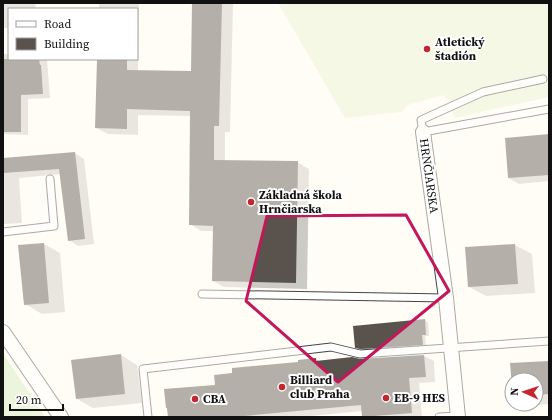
<svg xmlns="http://www.w3.org/2000/svg" width="552" height="420" font-family="'Source Serif 4',serif">
<style>
.green{fill:#d5ebbd}
.pitch{fill:#e6f2cf}
.shadow{fill:#0003}
.building{fill:#5a524d}
.lines{fill:none;stroke-linecap:round;stroke-linejoin:round}
.service-casing{stroke:#444;stroke-width:9}
.minor-casing{stroke:#444;stroke-width:16}
.service{stroke:#fff;stroke-width:7}
.minor{stroke:#fff;stroke-width:14}
.marked{fill:none;stroke:#c2185b;stroke-width:3;stroke-linejoin:round}
.poi-dot{fill:#c4262e;stroke:#fff;stroke-width:1.5}
.labels{text-anchor:middle;stroke-width:4;stroke-linejoin:round;paint-order:stroke}
.poi-label{font-size:12px;font-weight:bold;fill:#111;stroke:#fff;text-anchor:start}
.street-label{font-size:12px;fill:#111;stroke:#fff}
</style>
<rect width="100%" height="100%" fill="#fffdf5"/>
<path class="green" d="M3,353L45,417H3Z"/>
<path class="pitch" d="M278,3H549V97L454,118L450,103L443,95L408,105L402,112L345,118Z"/>
<path class="shadow" d="M3,3H36L35,9H9V28H5L3,27Z
M99,3H139L138,71L192,72L193,3H233L230,132H225V161L297,162L309,169L307,289L224,287L213,281L214,231H201L190,224L191,116L138,115V135L108,134L96,128L98,59H137V9H99Z
M3,54H9V59H47L50,98L28,99V135L3,134Z
M549,135V181L519,184L508,178Z
M75,153L84,159L94,244L78,246L69,240L61,174L19,178L22,223L3,224V159Z
M44,244L60,253L65,312L42,314L25,304Z
M515,245L532,254L535,293L486,296L469,287L467,248Z
M425,320L428,322L429,336H425L426,346L365,350L356,347Z
M121,355L137,365L142,403L93,408L77,399Z
M424,356L434,361L435,382L419,383L422,417H363V411L299,417H168L165,390L216,385L316,359L319,361Z
M549,362V404L530,406L527,404H536V380H512Z"/>
<path class="building" d="M192,3H222L219,126H214V160L298,161L296,283L212,281L213,226L189,225L190,111L127,109V129L95,128L97,59H127V70L191,71Z
M3,59H39L40,65H41L43,94L21,95V132H3Z
M549,134V175L508,178L505,138Z
M75,152L85,239L68,241L59,169L3,173V158Z
M44,243L49,303L24,305L18,245Z
M515,244L518,284L468,287L465,247Z
M425,319L426,335H422L423,345L360,349L355,348L353,326Z
M121,354L125,394L76,399L71,360Z
M424,355L426,377L409,378L412,413L362,417L361,405L234,417H168L167,408H166L164,389L215,385L214,375L232,373V368L298,362V360L316,358V361L352,357L360,359Z
M549,361V394L536,395V380H512V388L510,363Z"/>
<g class="lines">
<g class="service-casing">
<path id="service" d="M543,79L483,92L421,120L423,132L549,109
M3,232L54,226L50,179
M202,294L446,298
M148,417L143,369L331,347L360,354L549,341
M439,417L458,416"/>
</g>
<g class="minor-casing">
<path id="minor" d="M423,132L446,298L458,417
M3,332L61,417"/>
</g>
<use href="#service" class="service"/>
<use href="#minor" class="minor"/>
</g>
<path d="M0 0H552V420H0ZM406,215L449,291L338,382L246,301L267,216Z" fill="#fffdf5" fill-opacity=".55" fill-rule="evenodd"/>
<path class="marked" d="M406,215L449,291L338,382L246,301L267,216Z"/>
<g class="poi-dot">
<circle cx="427" cy="49" r="4"/>
<circle cx="251" cy="202" r="4"/>
<circle cx="282" cy="387" r="4"/>
<circle cx="386" cy="398" r="4"/>
<circle cx="195" cy="399" r="4"/>
</g>
<g class="labels">
<g class="poi-label">
<text x="435" y="46">Atletický<tspan x="435" dy="14">štadión</tspan></text>
<text x="259" y="199">Základná škola<tspan x="259" dy="14">Hrnčiarska</tspan></text>
<text x="290" y="384">Billiard<tspan x="290" dy="14">club Praha</tspan></text>
<text x="394" y="402">EB-9 HES</text>
<text x="203" y="403">CBA</text>
</g>
<g class="street-label">
<text transform="translate(429 176) rotate(82)" y="4">HRNČIARSKA</text>
</g>
</g>
<rect width="552" height="420" fill="none" stroke="#111111" stroke-width="8"/>
<rect x="8" y="8" width="130" height="52" fill="#ffffff" stroke="#a0a0a0"/>
<rect x="16" y="21" width="20" height="6" fill="#ffffff" stroke="#a0a0a0"/>
<text x="44" y="28" font-size="12" fill="#111111">Road</text>
<rect x="16" y="38" width="20" height="12" fill="#5a524d" stroke="#a0a0a0"/>
<text x="44" y="48" font-size="12" fill="#111111">Building</text>
<g transform="translate(524 392) rotate(273)"><circle r="19" fill="#ffffff" stroke="#a0a0a0"/>
<path d="M0-3L7 15L0 10L-7 15Z" fill="#c4262e"/>
<text y="-6" font-size="11" font-weight="bold" text-anchor="middle" fill="#111111">N</text>
</g>
<path d="M10 404v6h53v-6" fill="none" stroke="#111111" stroke-width="2"/>
<text x="16" y="404" font-size="12" fill="#111111" stroke="#ffffff" stroke-width="3" paint-order="stroke">20 m</text>
</svg>
